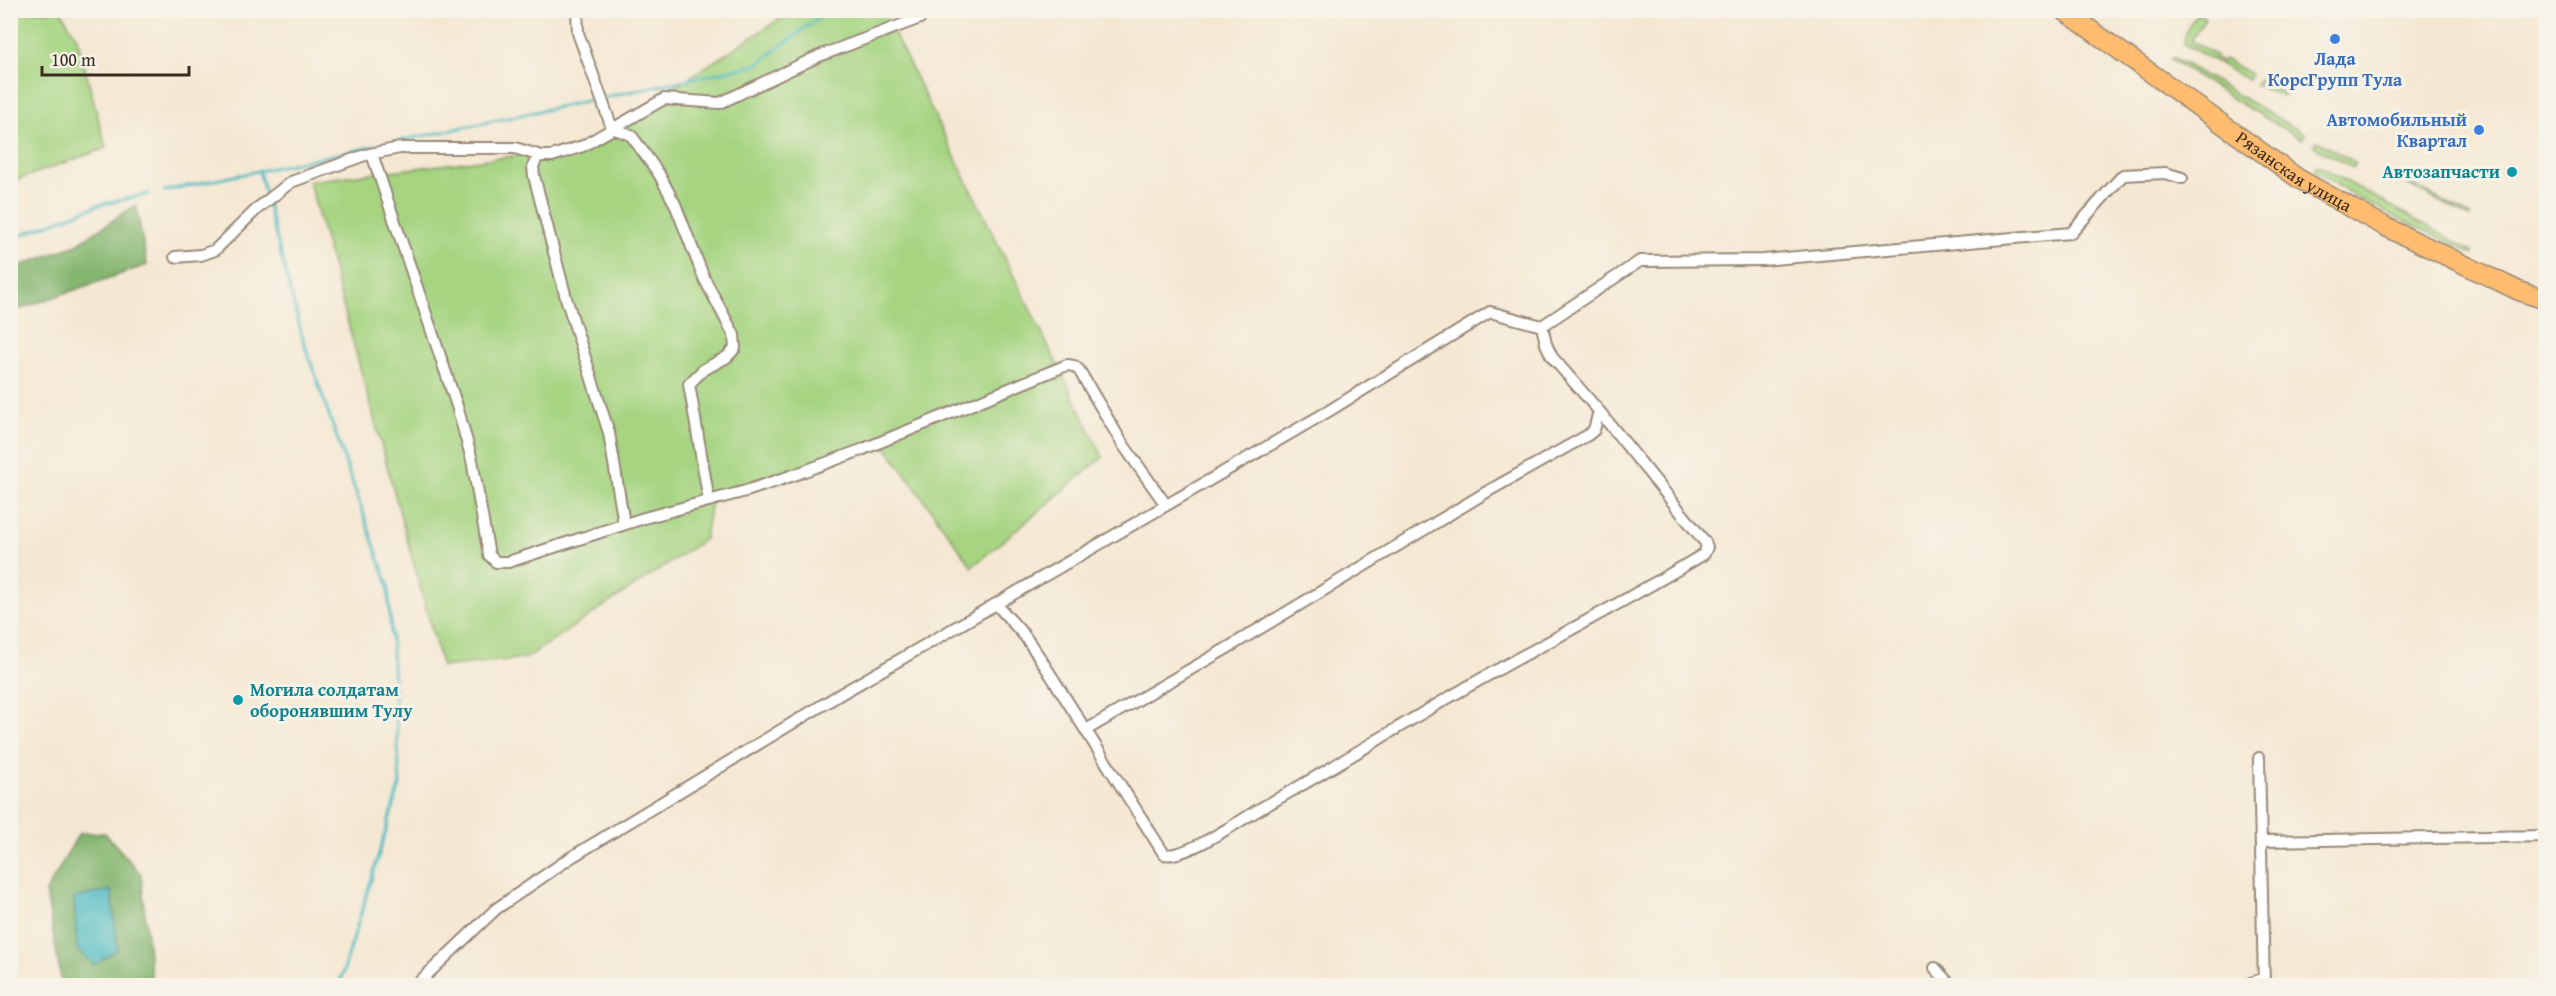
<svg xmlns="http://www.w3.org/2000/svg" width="2556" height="996" font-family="'Gentium Book Plus',serif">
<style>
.green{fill:#a6d481;stroke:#707f50;stroke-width:1.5}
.forest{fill:#84b66f;stroke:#607046;stroke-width:1.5}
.water{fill:#4bbac1;stroke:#437270;stroke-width:1.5}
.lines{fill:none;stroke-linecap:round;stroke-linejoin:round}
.stream{stroke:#4bbac1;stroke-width:3}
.minor-casing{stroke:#988978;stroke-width:14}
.primary-casing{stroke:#988978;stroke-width:21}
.minor{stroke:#fff;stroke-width:10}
.primary{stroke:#fdbc6f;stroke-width:18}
.shop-dot{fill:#3f7fe0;stroke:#f7f3e8;stroke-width:2}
.culture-dot{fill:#0f9aa8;stroke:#f7f3e8;stroke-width:2}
.labels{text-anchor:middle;stroke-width:6;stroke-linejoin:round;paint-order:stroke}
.shop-label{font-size:18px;font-weight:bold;fill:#366cbe;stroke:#f7f3e8}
.street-label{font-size:18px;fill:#3b2a1e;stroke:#f7f3e8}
.culture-label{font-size:18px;font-weight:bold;fill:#0d838f;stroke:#f7f3e8;text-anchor:end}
</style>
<rect width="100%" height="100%" fill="#f7f3e8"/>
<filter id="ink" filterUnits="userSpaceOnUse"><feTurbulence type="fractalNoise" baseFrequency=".0167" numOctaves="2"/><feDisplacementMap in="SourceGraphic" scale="12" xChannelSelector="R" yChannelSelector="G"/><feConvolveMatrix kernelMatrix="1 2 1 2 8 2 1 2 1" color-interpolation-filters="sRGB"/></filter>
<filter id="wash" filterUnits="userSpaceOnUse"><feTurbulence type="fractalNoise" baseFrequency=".008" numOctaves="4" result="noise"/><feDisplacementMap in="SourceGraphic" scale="24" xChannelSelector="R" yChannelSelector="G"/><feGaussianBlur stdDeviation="1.35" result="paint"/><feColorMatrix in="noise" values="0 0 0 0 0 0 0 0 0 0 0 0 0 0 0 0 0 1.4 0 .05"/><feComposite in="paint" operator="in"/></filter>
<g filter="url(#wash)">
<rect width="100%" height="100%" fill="#f5e8d3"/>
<path class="green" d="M10,11H61L77,38L106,148L11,182Z
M792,11H883L1103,457L972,567L886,447L712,494L705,539L526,658L442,667L309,181L580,148Z
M2197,13L2205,18L2191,41L2216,55L2215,58L2220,60L2218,63L2184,44L2185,33Z
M2173,57L2305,134L2302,139L2236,101L2171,59Z
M2224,59L2251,74L2248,80L2220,64Z
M2259,79L2285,94L2283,97L2255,85Z
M2317,141L2356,163L2353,168L2314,146Z
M2317,165L2474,252L2473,254L2363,201L2316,172L2314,170Z
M2398,177L2471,216L2470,218L2397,179Z"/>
<path class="forest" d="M136,205L147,265L11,312V269L74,246Z
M79,833H105L141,874L151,977L140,985H62L46,892Z"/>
<path class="water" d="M111,890L118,949L94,965L77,949L74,898Z"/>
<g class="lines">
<path class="stream" d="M259,171L304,343L388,585L400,784L339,986
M164,191L756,65L829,10
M10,239L99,205L149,194"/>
</g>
</g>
<g filter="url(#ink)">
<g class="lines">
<g class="minor-casing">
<path id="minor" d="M577,10L578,33L612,128
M612,128L631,135L659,174L675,204L704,278L734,335L735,348L727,357L703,370L689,384L709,501
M372,154L457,406L472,460L489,555L496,562H508L644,518L746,491L794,475L861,450L1067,365L1074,366L1079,370L1122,443L1166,505
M538,155L533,167L534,176L566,298L609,433L624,524
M175,257L201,255L215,250L258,208L291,182L365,155L400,148H515L541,156H552L583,146L664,99L720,103L819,56L920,18
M996,604L1024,635L1040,658L1164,854C1184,860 1245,817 1265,806C1332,769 1395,728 1462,690C1542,644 1625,602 1704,554L1707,547L1705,542L1599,411L1552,357L1546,344L1542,326
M1086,730L1229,647L1490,490L1588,435L1594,430L1599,411
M2259,758L2264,986
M2261,841L2546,836
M1935,968L1951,986
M415,986L496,909L570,858L839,695L1327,412L1490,312L1542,326L1640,261L1763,260L2071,233L2123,175L2165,173L2182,178
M2243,986L2264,978"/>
</g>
<g class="primary-casing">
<g id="primary">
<path id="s1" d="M2063,10L2299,179L2386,227L2519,291L2546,300"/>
</g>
</g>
<use href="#minor" class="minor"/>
<use href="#primary" class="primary"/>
</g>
</g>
<g class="shop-dot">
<circle cx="2335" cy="39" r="6"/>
<circle cx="2479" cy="130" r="6"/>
</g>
<g class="culture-dot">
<circle cx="2512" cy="172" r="6"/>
<circle cx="238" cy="700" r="6"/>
</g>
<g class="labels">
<g class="shop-label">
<text x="2335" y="65">Лада<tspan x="2335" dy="21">КорсГрупп Тула</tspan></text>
<text x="2467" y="126" text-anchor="end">Автомобильный<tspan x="2467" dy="21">Квартал</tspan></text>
</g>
<g class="street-label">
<text dy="6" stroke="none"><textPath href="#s1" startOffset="282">Рязанская улица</textPath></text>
</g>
<g class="culture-label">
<text x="2500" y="178">Автозапчасти</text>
<text x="250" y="696" text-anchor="start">Могила солдатам<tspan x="250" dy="21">оборонявшим Тулу</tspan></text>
</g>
</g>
<rect width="2556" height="996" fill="none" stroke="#f7f3e8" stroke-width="36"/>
<path d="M42 66v9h147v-9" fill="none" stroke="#3b2a1e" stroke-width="3"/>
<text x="51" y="66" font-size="18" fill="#3b2a1e" stroke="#f7f3e8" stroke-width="4.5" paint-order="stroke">100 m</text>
</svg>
